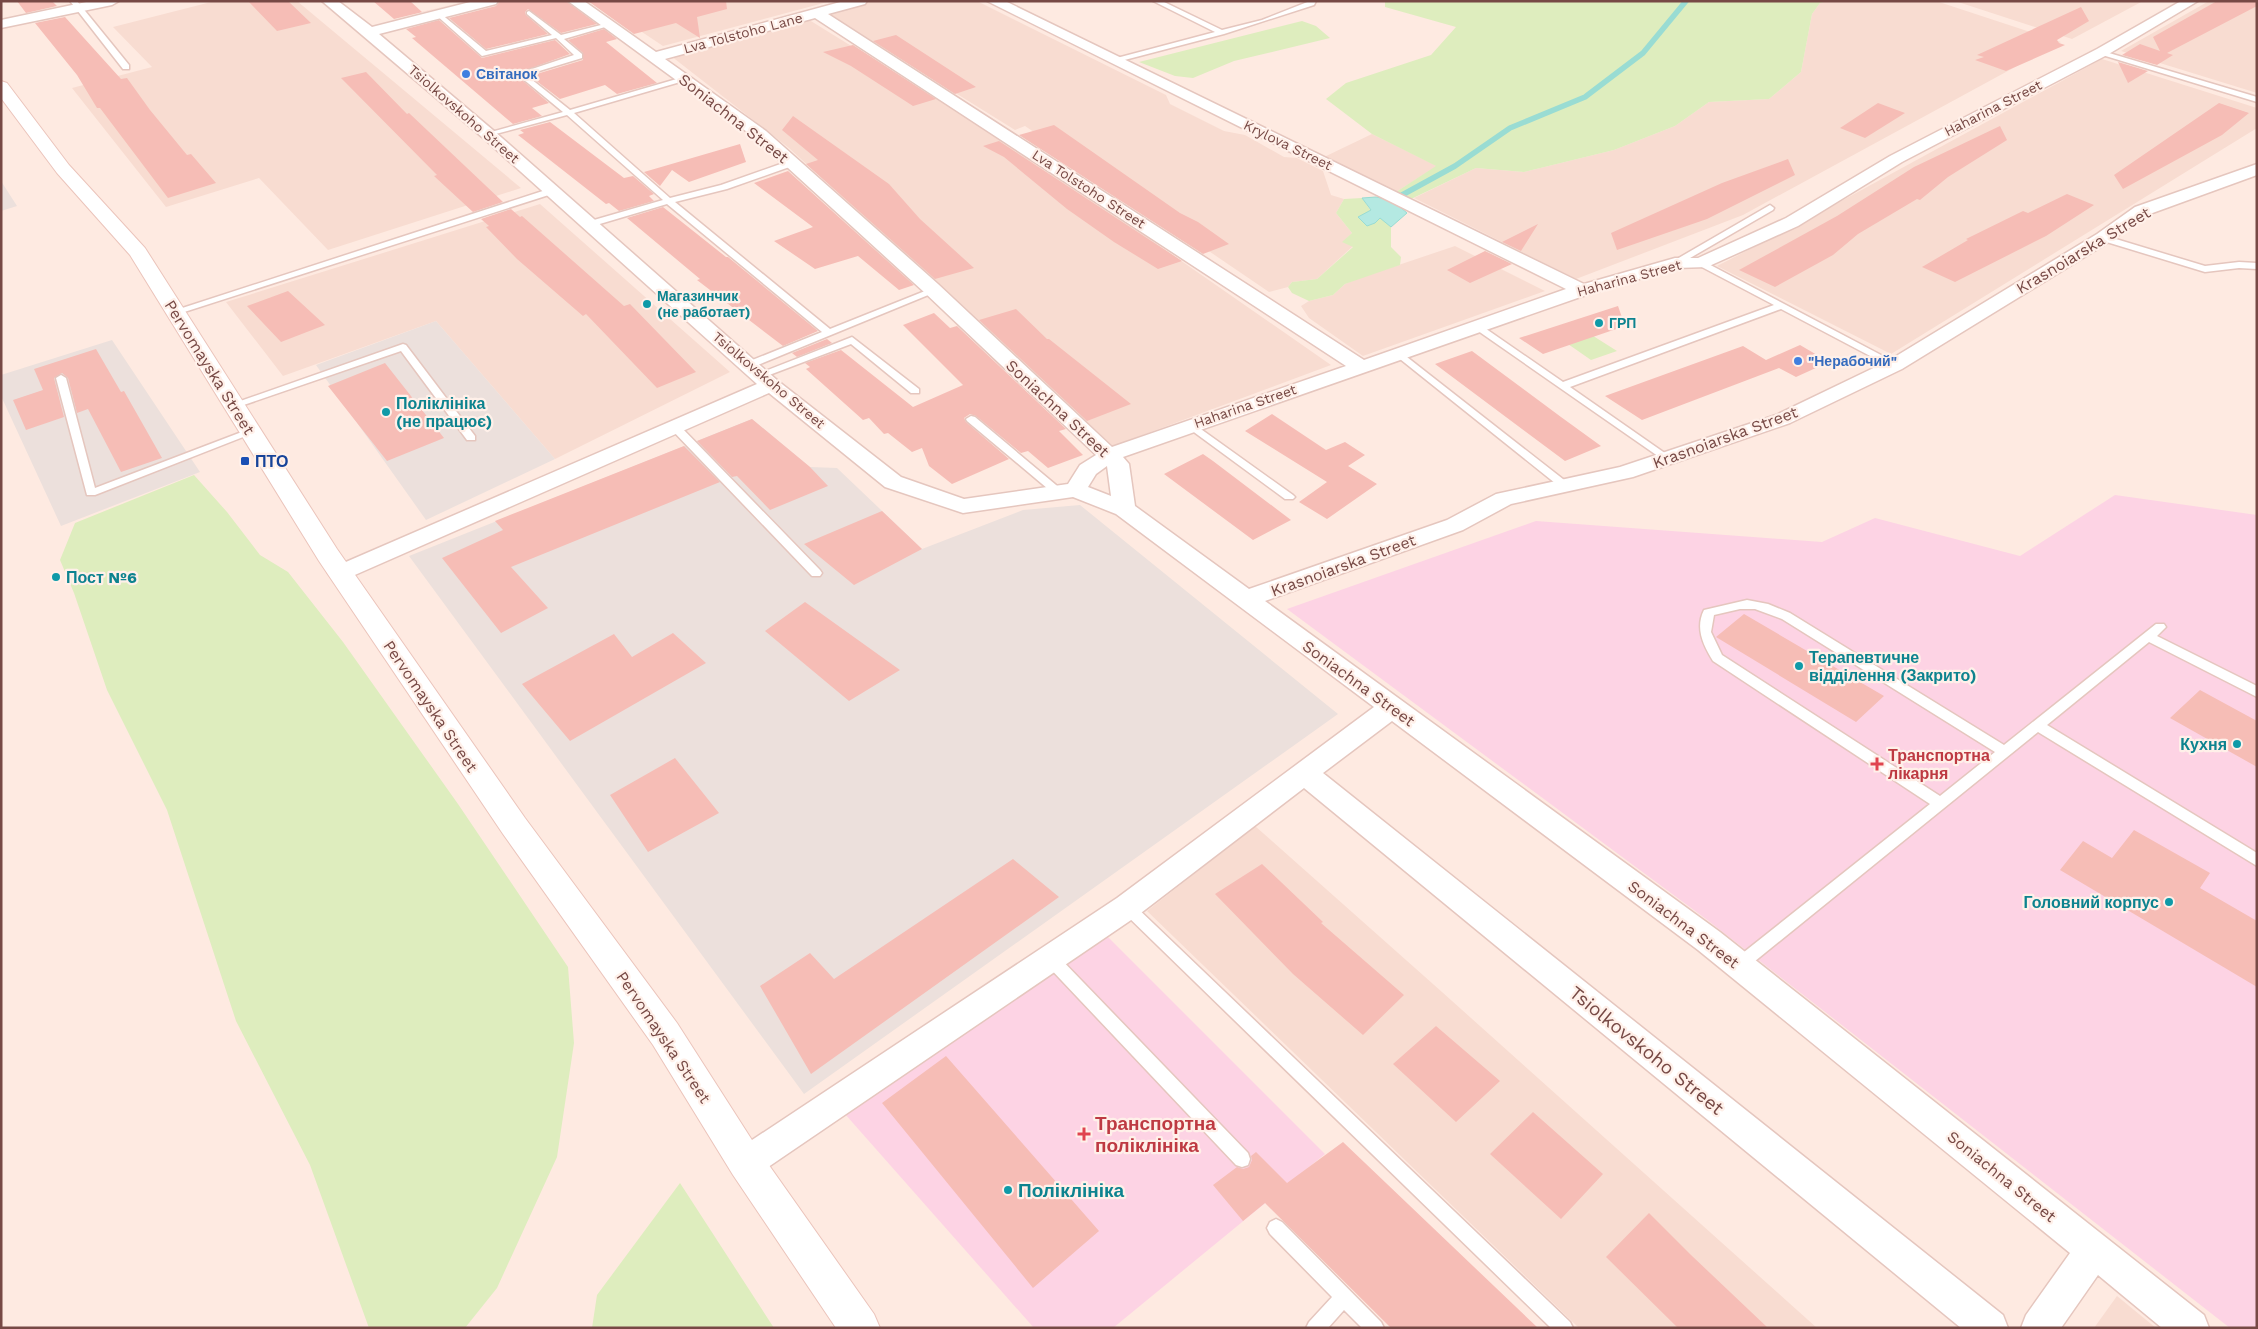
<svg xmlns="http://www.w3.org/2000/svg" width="2258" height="1329" font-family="'Work Sans',sans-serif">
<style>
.residential{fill:#f8dcd1}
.industrial{fill:#ece0dc}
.medical{fill:#fdd3e4}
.green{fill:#deedbe}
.water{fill:#b4e9e2;stroke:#99dcd3}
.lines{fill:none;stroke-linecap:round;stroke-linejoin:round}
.stream{stroke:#99dcd3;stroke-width:5.5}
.building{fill:#f6bdb6}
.lane-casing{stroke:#e5c6be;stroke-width:3}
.street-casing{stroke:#e5c6be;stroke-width:3}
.secondary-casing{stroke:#ebc4bb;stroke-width:2}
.lane{fill:#fff;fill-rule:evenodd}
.street{fill:#fff;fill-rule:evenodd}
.secondary{fill:#fff;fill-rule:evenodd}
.shop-dot{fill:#3f7fe0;stroke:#fff0e9;stroke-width:2}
.culture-dot{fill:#0f9aa8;stroke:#fff0e9;stroke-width:2}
.transit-dot{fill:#1a4fb4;stroke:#fff0e9;stroke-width:2}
.health-dot{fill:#e0444e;stroke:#fff0e9;stroke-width:2}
.labels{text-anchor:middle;stroke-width:4.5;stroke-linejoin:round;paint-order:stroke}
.far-street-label{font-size:14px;fill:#774945;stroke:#fff0e9}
.far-shop-label{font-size:14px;font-weight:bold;fill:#366cbe;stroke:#fff0e9;text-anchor:start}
.far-culture-label{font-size:14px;font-weight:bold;fill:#0d838f;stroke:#fff0e9;text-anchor:start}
.street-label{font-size:16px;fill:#774945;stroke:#fff0e9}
.culture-label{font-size:16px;font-weight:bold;fill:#0d838f;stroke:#fff0e9;text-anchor:start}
.transit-label{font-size:16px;font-weight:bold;fill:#164399;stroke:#fff0e9;text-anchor:start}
.health-label{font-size:16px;font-weight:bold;fill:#be3a42;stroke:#fff0e9;text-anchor:start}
.near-street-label{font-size:19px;fill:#774945;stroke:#fff0e9}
.near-health-label{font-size:19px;font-weight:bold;fill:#be3a42;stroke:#fff0e9;text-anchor:start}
.near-culture-label{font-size:19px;font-weight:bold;fill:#0d838f;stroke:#fff0e9;text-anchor:start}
</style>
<rect width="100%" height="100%" fill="#feeae1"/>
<path class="residential" d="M215,1H297L521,188L328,250L259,178L166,207L72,88L152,67L113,27Z
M589,1H831L663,46L621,18Z
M873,1H977L1166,95L1170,104L1224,131L1245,135L1284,157L1297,158L1323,171L1331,195L1344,199L1336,213L1352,233L1343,242L1353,246L1317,279L1292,282L1288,287L1269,292L1025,126L1015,130L827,13Z
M1828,1H1936L2061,42L1743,215L1576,279L1414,198L1476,168L1524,172L1614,150L1675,126L1709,102L1769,99L1801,72L1812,14L1820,3Z
M1961,1H2143L2072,39L1958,2Z
M2209,1H2257V93L2121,51Z
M806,18L1039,162L1331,365L1113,446L789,148L671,56Z
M2102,59L2257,108V128L1891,354L1717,266L1801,223Z
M1372,134L1437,166L1396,192L1322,158Z
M540,204L730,372L555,459L436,321L283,376L226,302Z
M1455,246L1545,291L1363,356L1309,318L1301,306L1309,301L1333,295L1345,284L1357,279Z
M1255,826L1442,992L1817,1328H1579L1147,911Z
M2117,1296L2156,1328H2094Z"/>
<path class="industrial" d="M1,181L17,206L1,211Z
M436,321L555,459L426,520L316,365Z
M112,340L200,472L61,526L1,396V375Z
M752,419L810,467L837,468L922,549L1023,510L1080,505L1338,714L804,1094L409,556Z"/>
<path class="medical" d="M2115,495L2257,515V1328H2230L1706,919L1287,609L1536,521L1822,542L1875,518L2020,556Z
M1106,935L1325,1154L1113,1328H1034L845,1114Z"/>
<path class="green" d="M1385,1H1828L1820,3L1812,14L1801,72L1769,99L1709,102L1675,126L1614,150L1524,172L1476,168L1411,199L1396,192L1436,166L1372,134L1326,99L1346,83L1431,55L1456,27L1385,7Z
M1302,21L1316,26L1330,38L1234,61L1193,78L1175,76L1139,62Z
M1362,198L1371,211L1359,217H1380L1391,227V247L1401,257L1400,265L1345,284L1333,295L1309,301L1292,293L1288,287L1292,282L1317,279L1353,247L1342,242L1352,233L1336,213L1344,199Z
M1579,327L1617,351L1591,360L1555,335Z
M194,475L227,512L260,555L288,572L343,642L458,804L568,967L574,1043L557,1157L497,1288L465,1328H369L310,1165L236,1021L167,810L107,690L74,593L60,560L75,523Z
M680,1183L774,1328H592L597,1295Z"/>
<path class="water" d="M1376,197L1392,200L1407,213L1391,227L1380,218L1375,223L1367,226L1358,217L1371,210L1362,198Z"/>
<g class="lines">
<path class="stream" d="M1402,195L1455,166L1510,128L1585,97L1643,53L1686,1"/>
</g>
<path class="building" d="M17,1H52L57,6L26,13Z
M248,1H288L311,23L277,31Z
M373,1H410L422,12L464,2L394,19Z
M500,1H566L597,24L561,33L528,9L525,12L526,15L548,34L486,49L449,18L496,6Z
M588,1H726L727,9L697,17L700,38L676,23L634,34Z
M2217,1H2257V6L2167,53L2173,55L2157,65L2122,55L2140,44L2160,51L2153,37Z
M2081,7L2089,21L2057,40L2059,43L2065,45L2006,71L1975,60L1984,57L1977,55Z
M65,17L121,79L127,78L150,110L187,155L191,154L216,183L168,198L100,108H97L77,75L35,23Z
M439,20L482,58L555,40L570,54L515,74L549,103L532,108L542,116L513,124L412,38L416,37L406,29Z
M604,29L617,39L606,42L657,83L617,94L605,85L560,99L530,76L583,60V53L568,40Z
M896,35L976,87L955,94L873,41Z
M853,45L936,99L913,106L851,66L823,52Z
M2118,62L2148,71L2128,83Z
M366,72L407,114L409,113L503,202L473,212L434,176L437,175L341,78Z
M1878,103L1905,113L1865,138L1840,128Z
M2219,103L2249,113L2222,135L2123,189L2114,175Z
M793,116L889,184L920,219L974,268L935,279L806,164L818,160L782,130Z
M550,122L624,178L633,176L654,194L649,196L654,201L619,211L609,203L606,204L518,135L524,133L520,130Z
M1054,125L1180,213L1198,222L1229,244L1203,254L1019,135Z
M2000,126L2007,140L1948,177L1920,200L1917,199L1858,234L1833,255L1775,287L1739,270L1837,216L1914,167Z
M999,141L1182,261L1158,269L1114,242L1067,209L1004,157L983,146Z
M740,144L746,162L689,182L672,170L660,186L644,172Z
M1788,159L1795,175L1707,219L1617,250L1611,233L1722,183Z
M788,171L914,285L899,290L858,256L815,269L774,241L813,227L754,183Z
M2067,194L2094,205L2046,236L1955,282L1922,267L1968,240L1966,239L2023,211L2028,213Z
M663,207L726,257H728L818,331L783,346L697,280L700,279L627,218Z
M511,209L520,217L522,216L624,306L630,304L696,372L657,388L586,314L583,316L517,259L486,227L489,226L481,219Z
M1538,224L1521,251L1502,242Z
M1485,251L1512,264L1470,283L1447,270Z
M288,291L325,325L281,342L247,306Z
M1618,306L1625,326L1543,354L1519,338Z
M1016,309L1047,339H1049L1131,404L1087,421L979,320Z
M934,313L950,328L957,326L1066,429L1059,431L1083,455L1048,468L1028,451L1021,453L976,416L970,414L964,418L966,422L1009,459L952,484L929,466L922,448L912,452L888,433L884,434L869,418L863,420L806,369L810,367L805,363L841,350L913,407L963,385L903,325Z
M827,339L832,343L797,357L792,353Z
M1800,345L1829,362L1796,377L1779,368L1642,420L1605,396L1743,346L1766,360Z
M96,349L121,392L124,391L162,458L121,472L88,409L77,413L68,378L62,373L54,378L64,417L26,430L13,400L43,390L34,369Z
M1472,351L1561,417L1601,446L1565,461L1435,364Z
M385,363L444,438L387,461L328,386Z
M1272,414L1326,450L1345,442L1365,455L1348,466L1377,484L1327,519L1299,502L1327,482L1245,431Z
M752,419L810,467L828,486L770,510L737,476L732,477L697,441Z
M684,446L720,482L511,567L548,608L501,633L442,558L503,530L495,521Z
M1203,454L1213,461L1291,520L1253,540L1164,474Z
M882,511L922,549L854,585L804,544Z
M805,602L879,655L900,670L849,701L765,631Z
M1744,614L1884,696L1856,722L1716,637Z
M673,633L706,663L570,741L522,684L614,634L632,657Z
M2200,690L2257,721V767L2170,718Z
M675,758L719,813L648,852L610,795Z
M2134,830L2210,873L2200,888L2257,921V987L2060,870L2083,841L2112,858Z
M1013,859L1059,897L811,1074L760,986L810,953L834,979Z
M1262,864L1323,922L1321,923L1404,995L1363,1035L1293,974L1215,894Z
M1436,1026L1500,1081L1456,1122L1393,1064Z
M946,1056L1099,1231L1033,1288L882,1103Z
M1533,1112L1603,1174L1561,1219L1490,1154Z
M1343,1142L1538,1328H1391L1265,1203L1243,1221L1213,1185L1237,1167L1243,1169L1249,1167L1252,1160L1251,1156L1256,1152L1287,1183Z
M1649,1213L1691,1255L1768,1328H1678L1606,1257Z"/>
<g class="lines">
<g class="lane-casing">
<path id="lane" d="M70,1H77L129,65V69H123Z
M1153,1H1162L1222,30L1262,20L1310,1H1316L1314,5L1224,34L1113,63V59L1215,32Z
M529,11L561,35L609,23L612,25L564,39L582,54V58L526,75L570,110L687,76V80L574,113L670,198L721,185L789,161H795V165L727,189L675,202L830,329L930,289H936L938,291L753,367H745V363L822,332L667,204L593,226H587V222L663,200L567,115L488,136L484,134L563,112L517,74L574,55L556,38L482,56L435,14L440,13L486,51L552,35L527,14V12Z
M2099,50L2257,97V102L2099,54Z
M552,188L556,191L555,193L178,314L175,315L170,312Z
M1770,205L1774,208L1773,210L1678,265L1670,263Z
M2100,236H2106L2205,266L2239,262L2257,263V269L2239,268L2205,272L2100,240Z
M1701,260L1900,365L1899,367H1891L1781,309L1570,387L1669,456L1670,458L1669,460L1665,461L1471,326L1473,324H1479L1563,382L1774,305L1698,265L1696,263Z
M852,337L919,389V393H911L851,344L764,377H756L755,375Z
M403,344L406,345L475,436V440H467L401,351L238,407H230L229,405Z
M1398,350L1568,483L1569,485L1568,487H1560L1395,355V351Z
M61,375L66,378L95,488L247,430H255L256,432L95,495H87L56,378Z
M971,416L975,417L1062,490L1064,492L1062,494H1054L967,421L966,419Z
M1191,422L1293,495L1295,497L1293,499H1285L1187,427L1186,425Z
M675,424L679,425L820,570L822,573L820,576H812L671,429L670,427Z
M1747,600L1768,604L1790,613L2004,745L2156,624H2164L2166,627L2157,636L2257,686V697L2149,642L2047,725L2257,853V866L2038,732L1744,970L1739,971L1734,970L1731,965L1734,960L1930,804L1713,661C1703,645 1695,628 1704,610ZM1740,609H1755L1782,619L1995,752L1940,796L1722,655L1711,632L1714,615Z
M1127,901L1132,903L1570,1322L1573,1328H1551L1122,911L1120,907L1122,903Z
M1050,952L1055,953L1248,1153L1250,1159L1248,1165L1242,1167L1236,1165L1045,963L1042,958L1045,953Z
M1276,1219L1282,1222L1381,1322L1384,1328H1362L1344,1310L1328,1328H1306L1309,1322L1332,1297L1270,1234L1267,1228L1270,1222Z"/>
</g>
<g class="street-casing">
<path id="street" d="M91,1H119L112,5L1,28V20Z
M322,1H338L372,27L474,1H498L496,4L379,34L494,131L778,381L901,477L964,499L1068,484L1080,465L1096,455L924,292L754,137L568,1H584L656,52L844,1H867L865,4L828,14L1364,360L1566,289L987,1H1005L1584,284L1675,258H1698L1786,218L1890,156L2097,49L2181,1H2198L2107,55L1902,162L1798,226L1707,267L1676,268L1589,294L1123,457L1129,464L1135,506L1249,589L1447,520L1496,494L1620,467L1776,415L1888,361L2097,234L2135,207L2257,164V175L2147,215L2109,242L1902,369L1790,423L1633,477L1511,504L1463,530L1265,601L1720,932L2204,1315L2209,1328H2162L2098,1275L2061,1328H2021L2026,1315L2070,1253L1698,950L1392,721L1323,773L2003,1315L2008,1328H1961L1304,788L1137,916L758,1174L746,1179L734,1174L729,1163L734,1152L1117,898L1374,707L1116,514L1073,497L963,513L885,487L769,393L348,578L340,581L332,578L328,573L332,568L757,384L482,137ZM815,18L1346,366L1112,447L938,284L766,131L665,59ZM1107,466L1111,496L1088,487L1096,474Z"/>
</g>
<g class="secondary-casing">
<path id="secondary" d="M1,81L7,83L69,165L145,248L337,549L525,818L677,1023L759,1151L874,1314L880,1328H836L733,1175L653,1045L503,834L319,561L130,255L57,173L1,98Z"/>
</g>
<use href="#lane" class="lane"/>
<use href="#street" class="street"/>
<use href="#secondary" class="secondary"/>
</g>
<g class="shop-dot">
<circle cx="466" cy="74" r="5"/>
<circle cx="1798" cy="361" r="5"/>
</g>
<g class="culture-dot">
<circle cx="647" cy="304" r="5"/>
<circle cx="1599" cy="323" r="5"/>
<circle cx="386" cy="412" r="5"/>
<circle cx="56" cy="577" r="5"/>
<circle cx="1799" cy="666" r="5"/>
<circle cx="2237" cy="744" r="5"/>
<circle cx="2169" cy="902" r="5"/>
<circle cx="1008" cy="1190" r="5"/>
</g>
<rect class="transit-dot" x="240" y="456" width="10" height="10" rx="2.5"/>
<g class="health-dot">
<path d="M1874.5 756.5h5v5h5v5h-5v5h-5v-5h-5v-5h5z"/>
<path d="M1081.5 1126.5h5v5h5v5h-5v5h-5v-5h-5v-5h5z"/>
</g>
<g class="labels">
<g class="far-street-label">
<text transform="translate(743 33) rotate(-15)" y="5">Lva Tolstoho Lane</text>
<text transform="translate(1993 108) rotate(-27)" y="5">Haharina Street</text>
<text transform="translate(464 114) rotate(41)" y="5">Tsiolkovskoho Street</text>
<text transform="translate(1288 145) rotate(26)" y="5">Krylova Street</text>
<text transform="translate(1089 189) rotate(33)" y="5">Lva Tolstoho Street</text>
<text transform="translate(1629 278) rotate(-15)" y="5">Haharina Street</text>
<text transform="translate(769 380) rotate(40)" y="5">Tsiolkovskoho Street</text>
<text transform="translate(1245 406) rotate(-19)" y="5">Haharina Street</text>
</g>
<g class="far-shop-label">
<text x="476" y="79">Світанок</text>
<text x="1808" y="366">"Нерабочий"</text>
</g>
<g class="far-culture-label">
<text x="657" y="301">Магазинчик<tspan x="657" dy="16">(не работает)</tspan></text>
<text x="1609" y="328">ГРП</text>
</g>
<g class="street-label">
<text transform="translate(734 118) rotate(38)" y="6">Soniachna Street</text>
<text transform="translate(2083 250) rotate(-31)" y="6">Krasnoiarska Street</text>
<text transform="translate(210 367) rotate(58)" y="6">Pervomayska Street</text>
<text transform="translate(1058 408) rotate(43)" y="6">Soniachna Street</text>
<text transform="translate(1725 437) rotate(-20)" y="6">Krasnoiarska Street</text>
<text transform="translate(1343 565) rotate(-20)" y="6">Krasnoiarska Street</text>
<text transform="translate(1359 683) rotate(36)" y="6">Soniachna Street</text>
<text transform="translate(431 706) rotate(56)" y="6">Pervomayska Street</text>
<text transform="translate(1684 924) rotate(37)" y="6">Soniachna Street</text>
<text transform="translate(664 1037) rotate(56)" y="6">Pervomayska Street</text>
<text transform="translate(2002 1176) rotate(39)" y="6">Soniachna Street</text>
</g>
<g class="culture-label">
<text x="396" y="409">Поліклініка<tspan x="396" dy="18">(не працює)</tspan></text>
<text x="66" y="583">Пост №6</text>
<text x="1809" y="663">Терапевтичне<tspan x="1809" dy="18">відділення (Закрито)</tspan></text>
<text x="2227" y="750" text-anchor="end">Кухня</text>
<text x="2159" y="908" text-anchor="end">Головний корпус</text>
</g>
<g class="transit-label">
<text x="255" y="467">ПТО</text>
</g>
<g class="health-label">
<text x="1888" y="761">Транспортна<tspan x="1888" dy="18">лікарня</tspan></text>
</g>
<g class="near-street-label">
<text transform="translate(1647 1050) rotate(39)" y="7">Tsiolkovskoho Street</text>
</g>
<g class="near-health-label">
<text x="1095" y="1130">Транспортна<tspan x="1095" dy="22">поліклініка</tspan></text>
</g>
<g class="near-culture-label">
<text x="1018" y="1197">Поліклініка</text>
</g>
</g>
<rect width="2258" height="1329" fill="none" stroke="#774945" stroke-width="5"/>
</svg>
